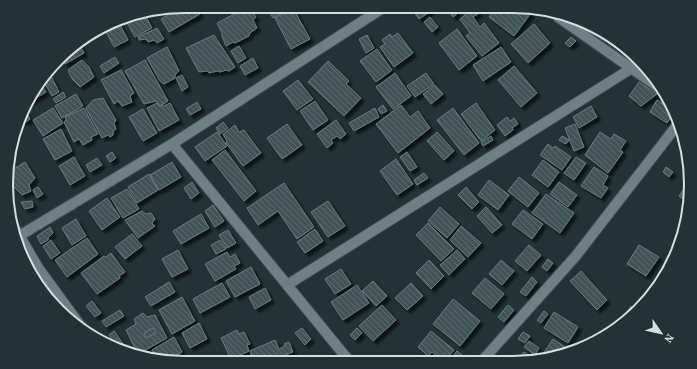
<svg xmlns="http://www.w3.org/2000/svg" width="697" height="369" font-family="'Source Serif 4',serif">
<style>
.building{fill:url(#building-back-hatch);stroke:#687b80;filter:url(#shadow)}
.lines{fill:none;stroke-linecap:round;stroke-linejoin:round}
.minor-casing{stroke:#3f4d51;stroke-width:12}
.minor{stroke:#6e8085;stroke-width:10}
.rim{fill:none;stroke:#d5dfe2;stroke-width:2}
</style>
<defs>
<pattern id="building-back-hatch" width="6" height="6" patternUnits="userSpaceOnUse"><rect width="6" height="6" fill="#425358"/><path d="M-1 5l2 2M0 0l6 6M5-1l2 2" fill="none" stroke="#5c6b70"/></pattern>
<filter id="shadow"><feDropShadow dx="3.5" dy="3.5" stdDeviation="1" flood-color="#0009"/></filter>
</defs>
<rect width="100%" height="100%" fill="#223236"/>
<path class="building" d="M184,6H195L200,14L169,32L161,19L181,7Z
M230,6H246L235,13Z
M265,6H277L281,13L273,18Z
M411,6H428L431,11L419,19L410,7Z
M449,6H453L458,13L453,17L446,8Z
M486,6H522L531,13L514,36L489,17L493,12Z
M248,7L256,17L253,20L257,28L250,33L249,36L235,43L233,42L226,46L222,36V33L217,23Z
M293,8L310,39L291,49L275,18Z
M474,8L479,13L473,17L480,27L484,23L499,43L482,56L466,36L470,33L460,19Z
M144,13L152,28L135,37L124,17Z
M430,17L438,27L432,32L424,22Z
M118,21L128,40L114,47L104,28Z
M534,24L550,43L528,63L511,44Z
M157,28L164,39L157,43L154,40L148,42L146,39L139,40L138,37Z
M457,29L477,56L459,70L439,43Z
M398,33L413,53L394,67L380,47L385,44L382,40L390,34L392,37Z
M214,35L235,67L229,71L226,70L220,72L217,71L209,73L207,71L199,72L186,48Z
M367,35L374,48L366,53L359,39Z
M571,37L576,41L570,47L565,43Z
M78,42L84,53L65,64L61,58Z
M239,46L246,58L238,63L231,51Z
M167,47L179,71L175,75V78L164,84L160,81L147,58Z
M501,47L511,62L483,81L473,65Z
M377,49L392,70L376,82L360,61Z
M115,57L119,63L104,73L100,66Z
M253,58L258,68L245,75L240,66Z
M82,60L89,67L94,77L80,87L72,79L68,70Z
M145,60L168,101L160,106L156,101L144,104L125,71Z
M328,61L349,81L346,84L361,98L344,116L308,82Z
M514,66L537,93L521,107L498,80Z
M121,70L134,93L130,96L132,102L122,106L118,101L114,104L101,80Z
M395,73L411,96L393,109L376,87Z
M426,73L434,84L415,97L407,86Z
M182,75L188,87L182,91L176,78Z
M51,76L59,92L52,96L43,80Z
M298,80L313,99L297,110L283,91Z
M39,82L46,92L29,102L36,86Z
M639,82L657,94L641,106L629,96Z
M435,85L443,94L431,104L423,94Z
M63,92L66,97L56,103L53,99Z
M76,94L83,106L62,118L55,106Z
M103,98L116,120L114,123L116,129L113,132V135L110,137L108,135L102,138L86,108L93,100Z
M657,100L671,109L673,114L667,123L650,112Z
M315,101L328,120L313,130L300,111Z
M197,102L201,109L190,115L186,109Z
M157,103L159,106L162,105L164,106L170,103L179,120L159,131L147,108Z
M476,103L495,130L481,141L461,114Z
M383,105L387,111L381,114L378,109Z
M401,105L410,117L418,111L430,128L398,153L376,124Z
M591,106L597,117L579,128L573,117Z
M53,108L63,123L43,136L33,120Z
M84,108L98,134L91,137L92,140L83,145L79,139L74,142L64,122L66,120L65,117Z
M375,108L379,117L354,131L349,123Z
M453,108L479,143L464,155L437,120Z
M143,109L157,133L143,141L129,117Z
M25,110L30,119L26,122L23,120L20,121Z
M507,117L510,121L514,118L518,124L512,128L513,130L505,136L497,125Z
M336,120L346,134L340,139L337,136L331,140L333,143L327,148L317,134Z
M223,122L228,128L220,134L216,128Z
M287,124L302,145L282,159L267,138Z
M575,124L584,147L574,151L565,128Z
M235,125L239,132L244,130L261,153L243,166L226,143L227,141L223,134Z
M61,129L72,151L55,160L43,139Z
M217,132L227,146L205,161L195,147Z
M437,132L454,151L444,160L427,141Z
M600,132L611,139L614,134L626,141L620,150L623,152L608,173L585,155Z
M491,136L493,140L483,146L481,142Z
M562,136L569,140L566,144L559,140Z
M548,144L553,148L555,146L571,157L562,170L540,155Z
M225,150L256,191L244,201L212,160Z
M112,152L116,158L110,162L106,156Z
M407,152L417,167L410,171L400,157Z
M74,157L85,176L70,185L59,166Z
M576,157L586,163L574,180L564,173Z
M97,158L102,165L90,172L86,165Z
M396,159L413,184L397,195L380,171Z
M543,160L559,172L548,187L532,175Z
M25,162L35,178L29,185L31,191L22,195L13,186L8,178L9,172Z
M172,162L181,177L159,190L150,175Z
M594,167L608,176L603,185L608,188L601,198L581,186Z
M666,167L673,172L669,177L663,172Z
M424,173L428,178L417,185L414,180Z
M149,174L158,190L137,203L128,187Z
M519,177L539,193L528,207L508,191Z
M489,180L509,195L498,210L478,195Z
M192,182L199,193L191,199L184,188Z
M559,182L577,195L568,207L550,194Z
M284,183L314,227L297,239L278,211L258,225L247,208Z
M688,183L689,203L679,196Z
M38,187L43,194L37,198L33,190Z
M466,187L479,202L472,209L458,195Z
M127,189L139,209L123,218L111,198Z
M546,194L574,213L560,233L532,213Z
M107,198L120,217L102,230L89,211Z
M32,201L33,207L25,209L21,202Z
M328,201L345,226L328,237L311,212Z
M213,205L224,221L215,227L205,211Z
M440,207L459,224L447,238L428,221Z
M486,207L502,225L492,233L477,216Z
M523,210L543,224L532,239L512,224Z
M142,211L146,214L151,213L155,219L152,223L155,226L138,238L125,220Z
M201,214L209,228L181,244L173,231Z
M76,219L86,236L72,245L62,228Z
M428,223L454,249L441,261L416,235Z
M461,226L481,243L468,257L450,240Z
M50,227L53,233L48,238V240L41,244L37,236Z
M315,229L323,241L305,253L297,242Z
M228,230L236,243L227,248L219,235Z
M132,234L142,246L125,259L115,247Z
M87,238L98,254L67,277L55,260Z
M51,240L60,253L51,259L43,246Z
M220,240L226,249L216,254L211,245Z
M677,241L678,242L672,260L667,257Z
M529,245L541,255L527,271L515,261Z
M639,245L659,257L646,276L627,264Z
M178,250L188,269L172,277L162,259Z
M457,250L465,259L449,275L440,265Z
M227,252L230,257L235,254L240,263L234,266L236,269L215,281L205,264Z
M111,253L125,272L119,276L120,278L97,294L81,273L104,256L106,257Z
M548,259L553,263L547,271L542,267Z
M429,260L444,276L431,289L416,273Z
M501,260L514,271L502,285L489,274Z
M251,267L260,284L235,297L226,281Z
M341,269L351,284L335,294L325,279Z
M581,271L607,300L597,310L570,281Z
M532,277L537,282L526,296L520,292Z
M485,278L504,294L491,309L472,293Z
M373,281L387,296L376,306L362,291Z
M169,282L175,292L151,306L145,297Z
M222,283L230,297L200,313L193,299Z
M411,283L423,296L407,310L395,298Z
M357,285L369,303L343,320L331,302Z
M265,288L271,300L255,309L249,297Z
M182,297L195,321L172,334L159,310Z
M453,299L480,321L460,346L433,324Z
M92,301L101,313L95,317L86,306Z
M382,305L396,320L373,341L359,326Z
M508,305L514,310L504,322L498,317Z
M631,306L634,309L612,333Z
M120,310L124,316L106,327L102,321Z
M544,311L548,314L541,323L537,320Z
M554,312L578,327L568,343L544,328Z
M143,313L147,317L155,315L167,338L140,353L137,352L126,330L136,324L134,319Z
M199,323L207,339L190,348L182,333Z
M153,328L156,333L146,338L144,333Z
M302,328L311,339L305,345L295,333Z
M357,328L362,333L355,340L350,335Z
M237,330L239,334L244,332L250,344L247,345L249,351L231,359L221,338Z
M114,331L127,349L117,346L109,335Z
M431,331L454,350L444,362L432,352L428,356L418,347Z
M523,332L530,336L525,343L518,339Z
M174,337L182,352L167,361L156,357L152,350Z
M553,339L568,349L543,359L541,357Z
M275,340L279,349L285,346L284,344L289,342L293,352L285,355L287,361L284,362H254L250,351Z
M529,341L539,348L535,355L524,347Z
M457,351L466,358L463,362H460L453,356Z
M524,352L535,360L534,362H517Z
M417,355L424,362H409Z"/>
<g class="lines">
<g class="minor-casing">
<path id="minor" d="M558,17L661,89
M172,144L350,362
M13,225L39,269L82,328
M19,236L172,144L386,6
M287,285L632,68
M481,362L575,257L678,124"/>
</g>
<use href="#minor" class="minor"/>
</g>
<path d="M0 0H697V369H0ZM184 13H513A171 171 0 0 1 684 184V185A171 171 0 0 1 513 356H184A171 171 0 0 1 13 185V184A171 171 0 0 1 184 13Z" fill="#223236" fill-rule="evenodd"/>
<path class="rim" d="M184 13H513A171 171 0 0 1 684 184V185A171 171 0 0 1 513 356H184A171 171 0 0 1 13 185V184A171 171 0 0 1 184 13Z"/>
<g transform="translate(661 333) rotate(124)" stroke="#223236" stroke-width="3" paint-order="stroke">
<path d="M0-3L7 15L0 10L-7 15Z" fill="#d5dfe2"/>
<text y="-6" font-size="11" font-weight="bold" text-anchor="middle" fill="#d5dfe2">N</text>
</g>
</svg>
